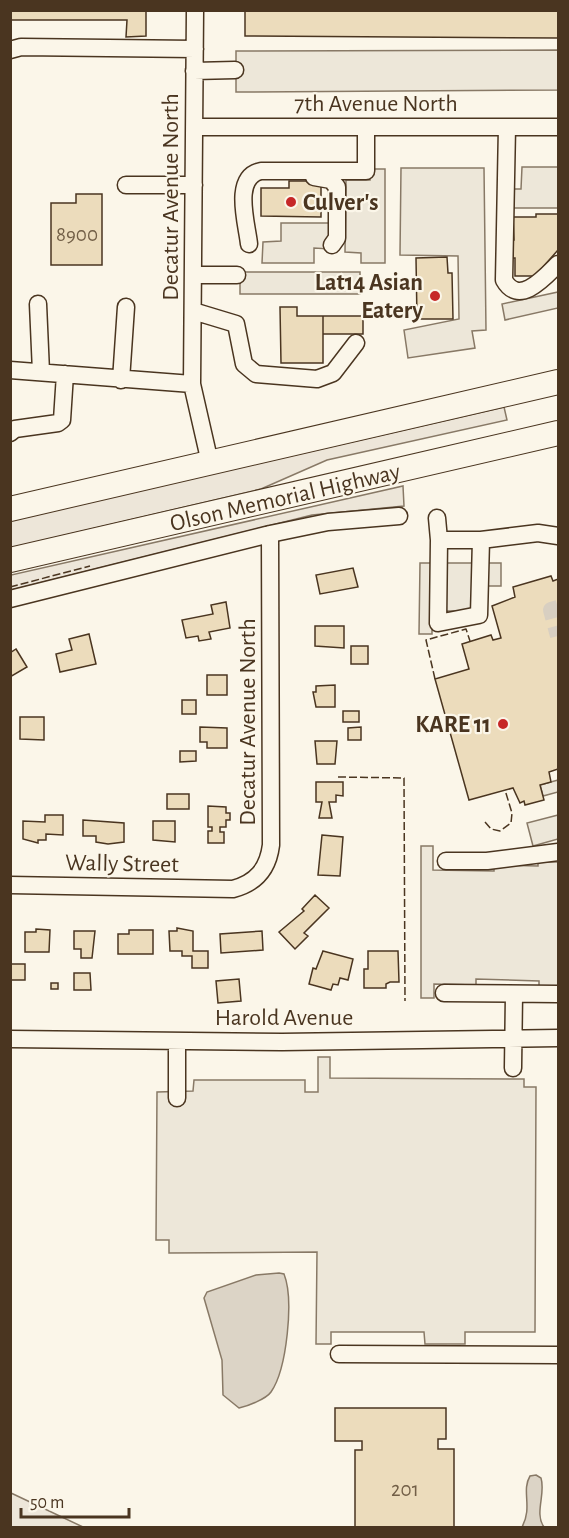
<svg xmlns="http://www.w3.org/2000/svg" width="569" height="1538" font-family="'Alegreya Sans',sans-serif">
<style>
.green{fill:#ede6d9;stroke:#887966;stroke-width:1.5}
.parking{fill:#ede7d9;stroke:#887966;stroke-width:1.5}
.water{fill:#dcd4c6;stroke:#887966;stroke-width:1.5}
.building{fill:#ecdcbc;stroke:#4a3520;stroke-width:1.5}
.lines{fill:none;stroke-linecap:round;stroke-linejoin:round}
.minor-tunnel{stroke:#d8cfc1;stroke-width:16;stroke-dasharray:16 8;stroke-linecap:butt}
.minor-casing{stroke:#4a3520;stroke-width:19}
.highway-casing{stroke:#4a3520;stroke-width:26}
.minor{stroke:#fbf6e9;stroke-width:16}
.highway{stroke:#fbf6e9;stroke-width:24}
.fence{stroke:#4a3520;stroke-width:1.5;stroke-dasharray:8 3;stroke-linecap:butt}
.poi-dot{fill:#c62828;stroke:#fbf6e9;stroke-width:2}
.labels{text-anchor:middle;stroke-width:4.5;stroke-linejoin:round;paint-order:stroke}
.number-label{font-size:21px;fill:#725f47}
.street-label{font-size:24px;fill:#4a3520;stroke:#fbf6e9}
.poi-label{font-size:24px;font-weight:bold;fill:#4a3520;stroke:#fbf6e9;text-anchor:end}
</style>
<rect width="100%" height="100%" fill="#fbf6e9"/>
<path class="green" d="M504,407L507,420L327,460L261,489L11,548L10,520Z
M403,486L404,506L312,515L11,590V575Z
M11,1493L83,1527H11Z"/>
<path class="parking" d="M558,50V90L236,92V51Z
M522,167H558V208H509V189H521Z
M401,168H484L486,330L472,331L475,348L408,358L404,330L459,319L458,256L400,255Z
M370,169H385V263H361V253L345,252L346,180H370Z
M281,223H330V249L314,248V263H262L263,242L281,241Z
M240,272H360V294H240Z
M558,292V308L505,320L502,304Z
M420,563H501V586H472V611H432V634H419Z
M558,780V792L543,796L540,785Z
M558,815V839L533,846L527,823Z
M421,846H433V870L494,871V865L538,866V862H558V987H539V981L476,979V985L434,984V998H421Z
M318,1057H330V1078L524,1079V1087H536L535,1332H465V1344H425L424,1332H331V1344H316L317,1252L169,1253V1240H156L157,1092L193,1091L194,1080H305V1092H318Z"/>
<path class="water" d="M279,1273L284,1274C294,1299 287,1369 271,1392C266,1399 248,1406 239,1408L223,1395L222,1360L204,1298L207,1292L256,1275Z
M536,1475L541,1478C546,1494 534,1513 544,1527H522C533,1507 521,1491 530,1476Z"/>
<path class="building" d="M10,10H146V36L126,37L127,20H10Z
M245,10H558V38L245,36Z
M289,181H321V217L261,216V188H289Z
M76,194H102V265H51V203H76Z
M536,214H558V250L535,276H515V258H512V240H514L513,217H536Z
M447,257L448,273H452L453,319H417L416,258Z
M280,307H297V316H323V363H281Z
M323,316H363V334H323Z
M353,568L358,587L320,594L316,575Z
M551,576L553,581L558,579V769L549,772L551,782L540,785L544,800L525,805L524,801L520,803L513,788L469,800L435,679L469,669L462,644L491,635L493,640L501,638L492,606L515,597L513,587Z
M226,602L230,628L209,632L211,639L199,641L198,636L186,638L182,620L213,614L211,605Z
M315,626H344V648L315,646Z
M89,634L96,664L60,672L56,654L72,650L69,639Z
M351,646H368V664H351Z
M16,649L27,667L10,677V653Z
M207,675H227V695H207Z
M335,685V707H316L313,692H316V686Z
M182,700H196V714H182Z
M343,711H359V722H343Z
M20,717H44V740L20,739Z
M200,727L227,728V748H207V742H200Z
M361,727V740H348V728Z
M315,741H337L335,764H317Z
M180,751H196V761L180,762Z
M316,782H343V796L336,795V802H329L332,818H319L322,802H316Z
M167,794H189V809H167Z
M208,806L226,807V813H230V820H226V827H220V832H224V843H208V831H212V827H208Z
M45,815H63V835L46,834V840H38V843L23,839V821L45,822Z
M83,820L124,823V842L108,844L96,842V836H83Z
M153,821H175V842L153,840Z
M322,835L343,837L340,876L318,875Z
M315,895L329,908L304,933L308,936L295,949L279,932L304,911L302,909Z
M177,928L193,931V951H208V968H192V956H182V951H170L169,931H177Z
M36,929L50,930L49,952H25V932H36Z
M129,930H153V954H118V934H129Z
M74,931H95L92,958H81V949H74Z
M262,931L263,950L221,953L220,934Z
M323,951L353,959L348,980L340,978L338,985L333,984L331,990L309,984L313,968L316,969Z
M368,951H398L399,982H390L386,984V988H364V969H368Z
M10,964H25V980H10Z
M74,973H90L91,990H74Z
M239,979L241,1001L218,1003L216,981Z
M51,983H58V989H51Z
M335,1408H446V1439H438V1449H454V1528H355V1450H362V1441H335Z"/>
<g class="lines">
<path class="minor-tunnel" d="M558,608L551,610L558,636"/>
<g class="minor-casing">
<path id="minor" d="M195,10L192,384L210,463
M10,50L21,47L195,49
M194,71L235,70
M194,127H558
M507,127L504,280C519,307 545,277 558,264
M314,177L331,180L337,187V238L332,245
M126,185H194
M249,244C247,224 232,177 261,171H366V127
M193,275H237
M38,304L41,372
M193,311L236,324L244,364L256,374L317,379L333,373L356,343
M10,370L192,384
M121,380L126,307
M10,433L15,429L58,423L62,420L65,374
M437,518L439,540
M481,540L479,615L438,623L439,540H481L538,533L558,536
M10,599L270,534L328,522L399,516
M446,861H487L558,852
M10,885L233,889C256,883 268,869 271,845L270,534
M444,993L558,994
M10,1039L282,1042L558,1038
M177,1041V1098
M513,1068L514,994
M339,1354L558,1355"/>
</g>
<g class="highway-casing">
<path id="highway" d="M10,509L558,382
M10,560L558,433"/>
</g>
<use href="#minor" class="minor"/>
<use href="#highway" class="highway"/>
<path class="fence" d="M10,587L90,566
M435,679L426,640L466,629L470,641
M338,777L404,778L405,1001
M485,822L491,829L500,831L511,823L512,813L505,790"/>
</g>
<g class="poi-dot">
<circle cx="291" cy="202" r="6"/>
<circle cx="435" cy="296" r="6"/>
<circle cx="503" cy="724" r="6"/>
</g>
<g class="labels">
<g class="number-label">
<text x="77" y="241">8900</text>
<text x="405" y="1496">201</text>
</g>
<g class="street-label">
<text x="376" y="111">7th Avenue North</text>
<text transform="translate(170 197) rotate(-90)" y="8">Decatur Avenue North</text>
<text transform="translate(285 497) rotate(-13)" y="8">Olson Memorial Highway</text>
<text transform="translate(247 722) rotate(-90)" y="8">Decatur Avenue North</text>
<text transform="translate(122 863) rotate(1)" y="8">Wally Street</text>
<text x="284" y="1025">Harold Avenue</text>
</g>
<g class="poi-label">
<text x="303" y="210" text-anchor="start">Culver's</text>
<text x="423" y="290">Lat14 Asian<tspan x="423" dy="28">Eatery</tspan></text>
<text x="491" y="732">KARE 11</text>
</g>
</g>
<rect width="569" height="1538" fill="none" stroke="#4a3520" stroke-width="24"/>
<path d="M21 1508v9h108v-9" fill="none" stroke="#4a3520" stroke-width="3"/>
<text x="30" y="1508" font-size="18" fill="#4a3520" stroke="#fbf6e9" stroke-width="4.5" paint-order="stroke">50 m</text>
</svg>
